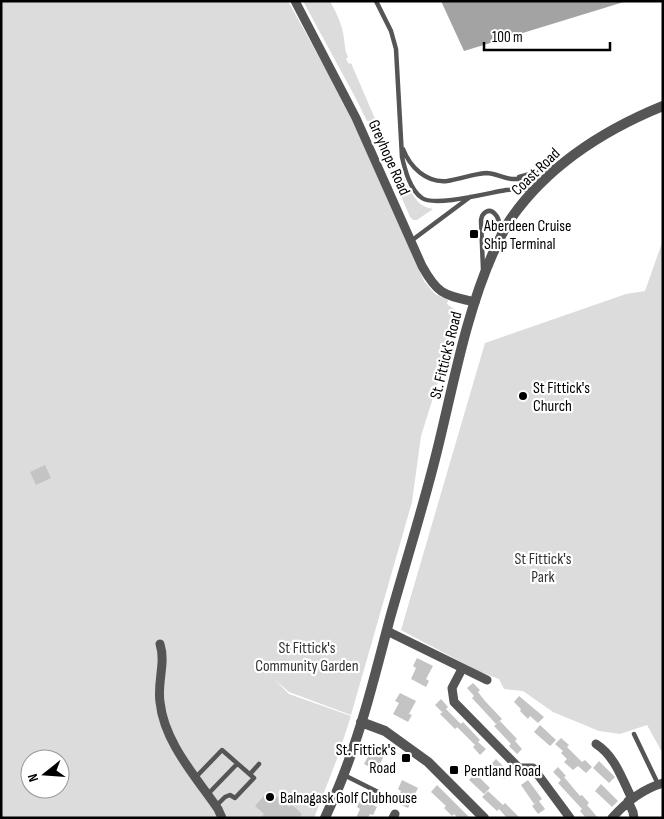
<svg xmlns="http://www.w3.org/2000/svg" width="664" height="819" font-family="'Sofia Sans Condensed',sans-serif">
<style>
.green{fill:#dcdcdc;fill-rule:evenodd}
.water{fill:#a3a3a3}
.building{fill:#c4c4c4}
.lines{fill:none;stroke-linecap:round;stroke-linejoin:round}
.service{stroke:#555;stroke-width:4.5}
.minor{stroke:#555;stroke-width:9}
.tertiary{stroke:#555;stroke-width:10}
.poi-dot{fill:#000;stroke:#fff;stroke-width:2}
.labels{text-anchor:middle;stroke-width:4.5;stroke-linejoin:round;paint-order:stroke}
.street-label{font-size:16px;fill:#000;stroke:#fff}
.poi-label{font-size:16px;fill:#000;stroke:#fff;text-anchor:start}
.park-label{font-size:16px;fill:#333;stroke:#fff}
</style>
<rect width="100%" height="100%" fill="#fff"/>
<path class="green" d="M1,1H288L330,77L358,132L424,281L435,294L448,300L447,304L455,310V328L421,436L412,502L351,715L289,692L274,679L289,694L351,716L337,759L314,818H1ZM30,759H60V789H30Z
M303,1H330C335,11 341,21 343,33C345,41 344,50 348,57L346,59L349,64L351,63L388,149C398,162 410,198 422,205C425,207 429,208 433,209L417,220H413L410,217L369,121H367L354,95Z
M663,240V754L647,725L620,734L599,731L553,712L523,691L504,689L499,679L478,671L401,630L485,343L626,294L645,291Z"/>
<path class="water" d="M441,1H627L464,51Z"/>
<path class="building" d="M45,465L51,478L36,485L30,472Z
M417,658L433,666L426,679L429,681L426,687L411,679L416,668L413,666Z
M473,683L480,690L478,692L485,701L502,719L496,724L472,698L474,696L467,688Z
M400,693L416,701L409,714L412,715L408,722L393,714L399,703L395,701Z
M519,696L544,717L538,723L530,716L528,719L520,711L521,709L514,702Z
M441,699L448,707L446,709L461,724L455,729L440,714L444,711L442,712L435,705Z
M500,721L517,739L515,741L522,749L517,754L509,746L511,744L494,726Z
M463,722L480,740L478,742L486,749L480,755L473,747L475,745L457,727Z
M540,725L556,740L550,746L534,732Z
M561,738L569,745L565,749L567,747L582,762L585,760L592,767L586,773L578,766L573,770L564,762L567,759L561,753L563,751L555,744Z
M371,743L386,751L380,764L383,765L379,772L364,764L370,753L366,751Z
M496,759L510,773L504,779L490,765Z
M599,761L615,777L609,783L593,768Z
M558,767L566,776L564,777L580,796L582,795L589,803L587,805L598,818H586L580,811L582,809L558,783L561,780L553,772Z
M475,773L490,788L484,794L469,780Z
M402,780L418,788L408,808L395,802L401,791L398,789Z
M528,780L542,799L539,801L545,809L538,814L532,806L537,802L534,804L521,785Z
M601,784L618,801L612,807L595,791Z
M437,785L470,818H458L454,814L452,816L444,808L446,806L431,792Z
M269,790L289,807L291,804L302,814L299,818H261L264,814L255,806Z
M488,791L503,805L505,803L520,818H507L499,809L497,811L482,797Z
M361,799L377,807L373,815L370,814L368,818H356L360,809L357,807Z"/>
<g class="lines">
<path class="service" d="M376,1L391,31L396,49L402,157C405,170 410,190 422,198C435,207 488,193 506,190C515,189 524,190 533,190
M403,149C410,167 426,183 447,181C460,179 473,174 486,173C495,173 503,178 512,179C523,179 529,178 538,185
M519,177L555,167
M411,241L470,197
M483,269L481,220C482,213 489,207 495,214C500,219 500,227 500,233
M634,734L658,784
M250,774L259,764
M344,775L380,793
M196,777L222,750L254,778L235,798L230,795L225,797L216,806
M208,794L237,764"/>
<path class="minor" d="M295,1L356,118L422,266C438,295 444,295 475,302
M387,631L487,680
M160,644C166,663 157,682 160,702C164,742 196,777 218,809L222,818
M462,669L452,688L454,702L519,768H533L570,818
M596,744C615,756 622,779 632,799
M628,801L633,812L634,818
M393,818L395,814
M612,818C626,802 642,789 663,783"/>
<path class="tertiary" d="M361,722L385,731L428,762L484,818
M325,818C331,804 338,790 343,776C363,725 376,671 390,618C406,561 424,505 438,447C454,382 466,314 493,253C499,241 504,228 512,217C549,165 604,130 663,106"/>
</g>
<g class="poi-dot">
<rect x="469" y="229" width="10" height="10" rx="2.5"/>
<circle cx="523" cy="396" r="5"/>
<rect x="401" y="753" width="10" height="10" rx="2.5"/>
<rect x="449" y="765" width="10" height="10" rx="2.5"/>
<circle cx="270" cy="797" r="5"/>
</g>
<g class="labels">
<g class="street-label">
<text transform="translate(390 157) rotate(66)" y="6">Greyhope Road</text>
<text transform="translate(535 171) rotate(-44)" y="6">Coast Road</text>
<text transform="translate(445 355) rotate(-76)" y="6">St. Fittick's Road</text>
</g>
<g class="poi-label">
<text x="484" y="231">Aberdeen Cruise<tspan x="484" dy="18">Ship Terminal</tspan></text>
<text x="533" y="393">St Fittick's<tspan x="533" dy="18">Church</tspan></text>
<text x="396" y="755" text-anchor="end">St. Fittick's<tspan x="396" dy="18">Road</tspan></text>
<text x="464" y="776">Pentland Road</text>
<text x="280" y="803">Balnagask Golf Clubhouse</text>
</g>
<g class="park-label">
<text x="543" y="564">St Fittick's<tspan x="543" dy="18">Park</tspan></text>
<text x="307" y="653">St Fittick's<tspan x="307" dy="18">Community Garden</tspan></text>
</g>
</g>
<rect width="664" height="819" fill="none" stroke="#000000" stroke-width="5"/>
<g transform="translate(45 774) rotate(253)"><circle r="24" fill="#ffffff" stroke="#999999"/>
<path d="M0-4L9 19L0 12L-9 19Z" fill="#000000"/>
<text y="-8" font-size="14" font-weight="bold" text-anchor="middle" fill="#000000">N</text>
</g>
<path d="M484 42v8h126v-8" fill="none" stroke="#000000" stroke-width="2.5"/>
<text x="492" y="42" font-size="15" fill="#000000" stroke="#ffffff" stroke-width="4" paint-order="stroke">100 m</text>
</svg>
